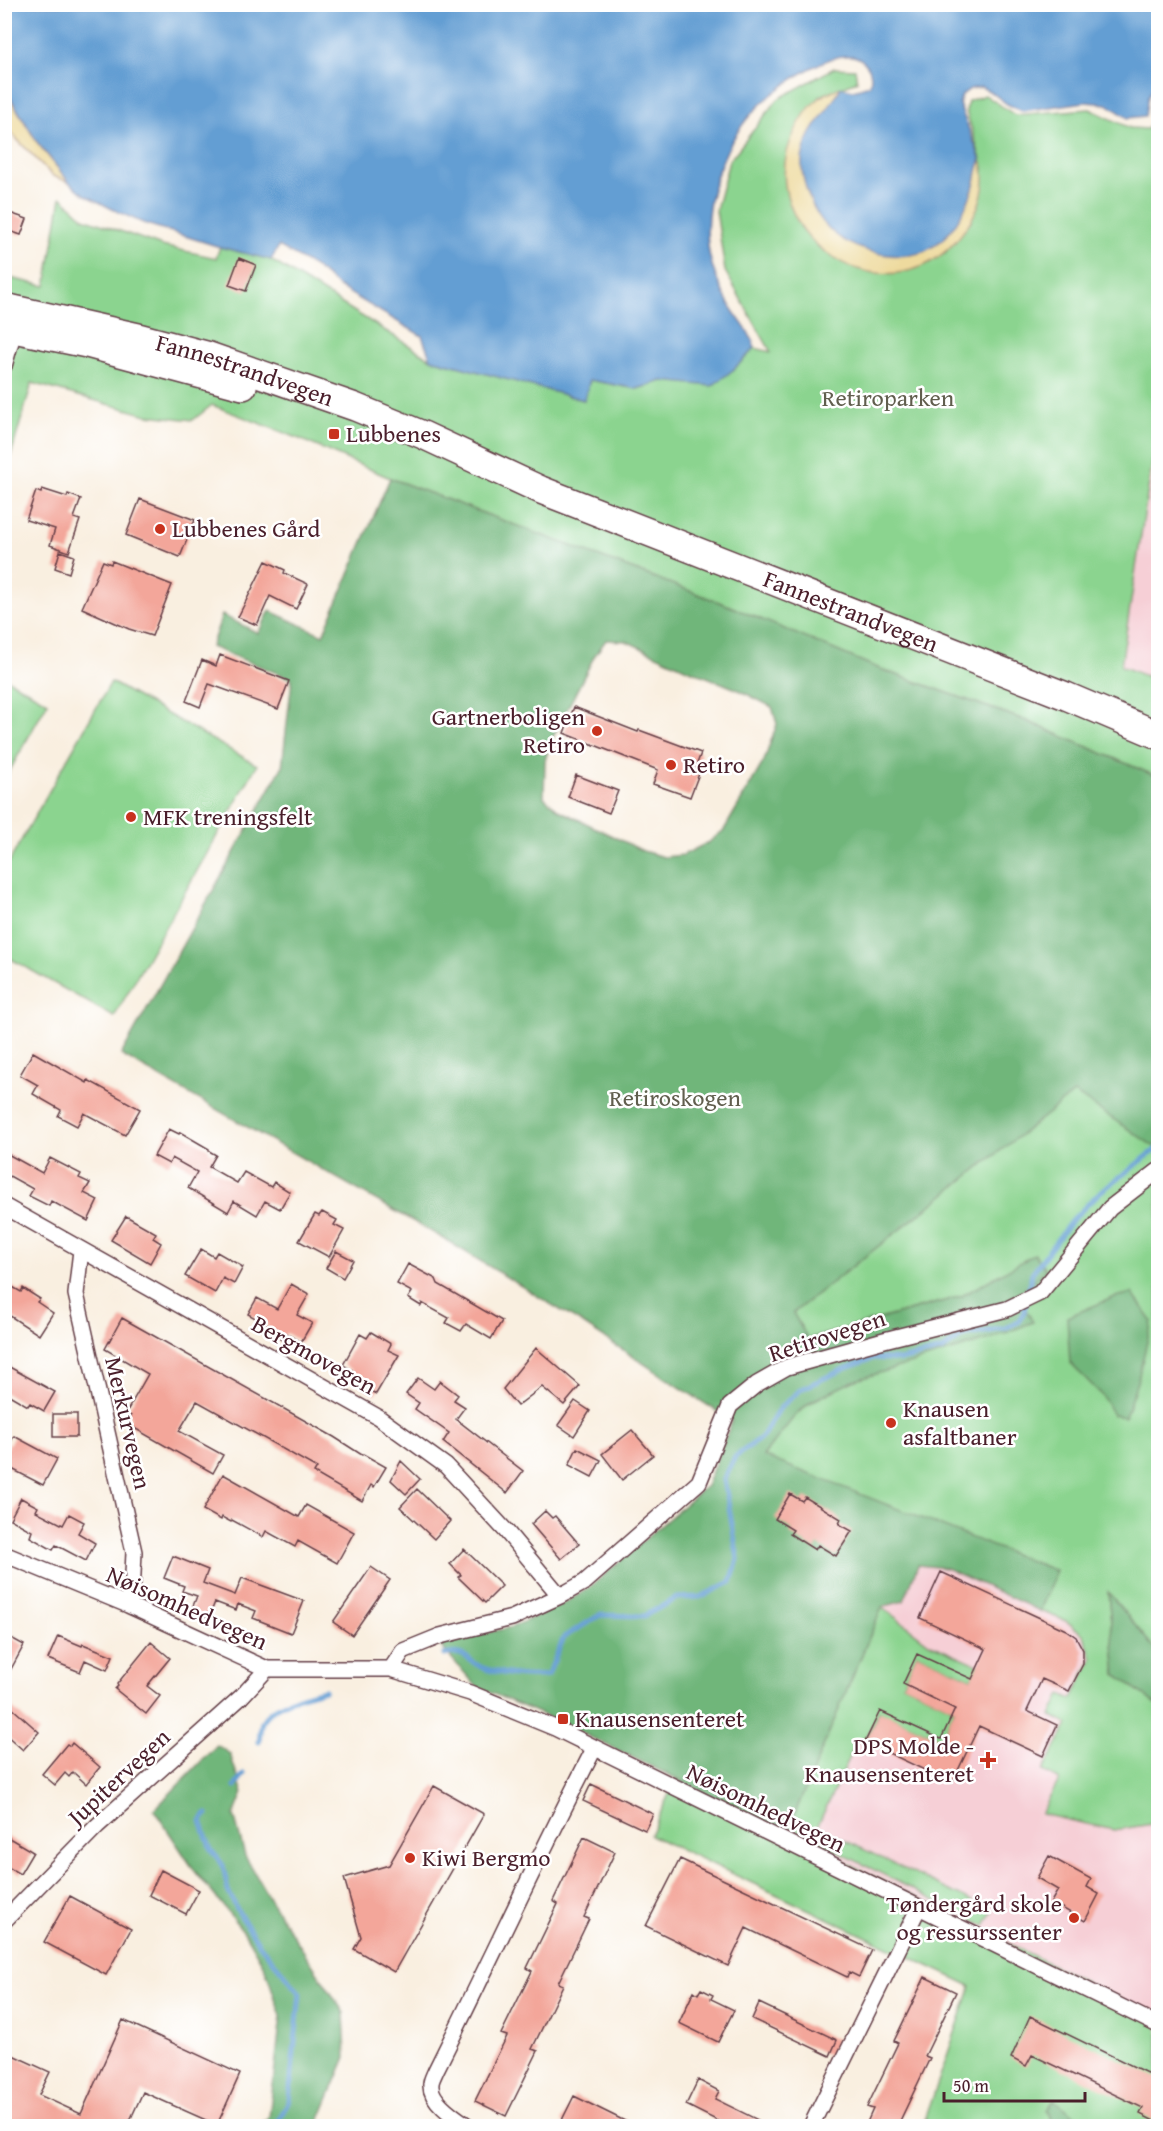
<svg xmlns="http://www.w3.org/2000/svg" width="1163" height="2131" font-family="'Gentium Book Plus',serif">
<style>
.built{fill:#f6cfd6}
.green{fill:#8bd48f;stroke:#6a7a5d;stroke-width:1.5}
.forest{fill:#70b67a;stroke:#5d6a52;stroke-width:1.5;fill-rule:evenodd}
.sand{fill:#eeda9e;stroke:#9c7c64;stroke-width:1.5}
.water{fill:#649ed3;stroke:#575e7f;stroke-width:1.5}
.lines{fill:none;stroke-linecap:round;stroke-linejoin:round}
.stream{stroke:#649ed3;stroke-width:5}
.building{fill:#f3a69a}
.street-casing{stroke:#643e46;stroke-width:18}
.highway-casing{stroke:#643e46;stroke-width:30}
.street{stroke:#fff;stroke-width:15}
.highway{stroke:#fff;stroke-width:27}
.poi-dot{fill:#c8321e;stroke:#fff;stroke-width:2}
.labels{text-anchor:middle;stroke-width:5;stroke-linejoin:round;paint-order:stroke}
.street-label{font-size:24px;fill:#4a1f2b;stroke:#fff}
.park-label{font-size:24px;fill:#615e4e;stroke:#fff}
.poi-label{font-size:24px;fill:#4a1f2b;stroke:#fff;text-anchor:start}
</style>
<rect width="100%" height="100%" fill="#fff"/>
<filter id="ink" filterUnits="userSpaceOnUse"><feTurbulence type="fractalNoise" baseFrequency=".0167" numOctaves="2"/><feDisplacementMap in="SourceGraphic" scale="12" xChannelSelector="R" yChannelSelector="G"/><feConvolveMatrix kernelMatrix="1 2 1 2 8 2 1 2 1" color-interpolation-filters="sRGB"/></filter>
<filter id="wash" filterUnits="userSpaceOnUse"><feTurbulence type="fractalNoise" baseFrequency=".008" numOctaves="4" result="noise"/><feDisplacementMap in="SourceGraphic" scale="24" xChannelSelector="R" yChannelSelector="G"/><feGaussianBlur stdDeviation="1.35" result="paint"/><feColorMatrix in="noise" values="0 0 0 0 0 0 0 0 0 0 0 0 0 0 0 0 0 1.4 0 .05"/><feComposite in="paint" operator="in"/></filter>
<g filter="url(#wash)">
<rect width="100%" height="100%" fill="#f9efe0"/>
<path class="built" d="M1158,424V681L1121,667Z
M918,1565L946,1568L1040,1610L1056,1571L1116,1674L1158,1706V2017L982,1931L787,1832L882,1607L904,1601Z"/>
<path class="green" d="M834,68L855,69L857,81L820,96L800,226L817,246L837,260L944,254L971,221L984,169L966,111L968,101L985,95L1015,115L1090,109L1130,128L1148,129L1158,100V424L1121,666L1158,681V777L1024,720L880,669L727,605L390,478L295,437L212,405L193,420L147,415L32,383L5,475V277L46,286L61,197L84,218L162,246L216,258L220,247L271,260L431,359L584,400L590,380L637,389L662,381L685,382L733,370L755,348L771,352L725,271L716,210L729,161L778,99Z
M5,678L48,702L5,779Z
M111,682L257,765L114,1017L4,955L5,869Z
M1074,1092L1158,1149V1653L1108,1593L1116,1674L1158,1706V1823L1114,1830L1041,1814L1059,1780L1043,1771L1068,1724L1051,1716L1061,1694L1072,1699L1092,1659L1084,1635L1066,1621L1040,1611L1056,1571L763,1457C777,1438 791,1415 812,1402C860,1371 934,1355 990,1339L1018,1295L1034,1255L962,1296L808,1339L793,1313Z
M882,1607L929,1643L979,1665L972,1679L917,1654L903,1684L955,1709L941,1739L879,1711L865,1742L858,1740L817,1827L992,1911L985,1926L789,1827Z
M676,1779C838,1856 997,1939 1158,2017V2126H1089L1054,2100L1047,2111L1055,2126H923L971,1986L650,1835Z"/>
<path class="forest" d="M390,478L727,605L880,669L1024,720L1158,777V1149L1074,1093L793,1313L808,1339L962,1296L1035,1254L1046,1270L1018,1295L1033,1322L990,1339L853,1381L812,1401L798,1412L763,1456L1056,1571L1040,1611L946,1568L918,1565L904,1601L882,1607L787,1832L557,1721L477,1687L439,1644L512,1627L565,1603L589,1588L706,1486L732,1421L580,1322L446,1240L121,1055L282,767L292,679L211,647L222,615L258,633L270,611L323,635ZM606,640L626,641L685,668L741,691L772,707L777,724L764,761L724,830L709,842L683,855L664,857L643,851L559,810L544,797L545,761L550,743L595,655Z
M1132,1293L1152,1321L1138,1379L1125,1417L1113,1415L1102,1395L1070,1363L1067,1317L1115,1297Z
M1108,1592L1158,1653V1706L1116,1674Z
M217,1745L230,1754L243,1793L234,1815L245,1856L272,1903L344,2013L346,2057L317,2126H261L269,2117L281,2016L265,1968L244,1932L194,1870L154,1810Z
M1054,2100L1089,2126H1055L1047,2110Z"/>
<path class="sand" d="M841,87L837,94L977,168L981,160C990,187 977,215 960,236C886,330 743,230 796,129C808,106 817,96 841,87Z
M4,89L37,142L69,182L53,176L8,130L5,124Z"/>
<path class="water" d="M7,5H1158V78L1148,97L1145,116L1128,118L1107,104L1085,102L1022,111L1007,104L991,92L981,87L970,89L962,95L959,104L981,160C977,168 977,173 975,182C969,204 954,233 934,246C919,257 899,257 881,254C845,247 821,230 808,194C804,183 801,171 802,159C806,130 829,112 841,87L853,90L870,85C872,75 871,69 863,61C840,40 778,88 760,105C725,138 703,197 708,245C710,267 721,290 732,309C740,322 751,332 755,348L733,370L712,386L662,381L637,389L590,380L584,400L431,359L422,336L339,287L316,268L279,246L271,260L220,247L143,223L112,209L84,194L69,182L37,142L5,89L4,19Z"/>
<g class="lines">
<path class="stream" d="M444,1655C468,1649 467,1663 486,1669C506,1675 527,1678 548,1675L564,1637L600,1615L644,1616L677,1598L700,1597L731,1582L738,1559L724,1479L735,1457L762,1437L780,1408L801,1389L844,1369L874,1358L900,1360L943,1350L963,1336L1005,1328L1018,1322L1024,1312L1032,1273L1072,1220L1100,1192L1158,1148
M259,1742C260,1736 260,1728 262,1722C269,1705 308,1693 325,1690
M235,1786L244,1774
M207,1814L201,1821L211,1850L223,1865L228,1891L239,1913L259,1944L300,1993L289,2100L276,2126"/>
</g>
<g id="blocks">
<path class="building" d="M4,211L27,219L21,235L4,229Z
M239,258L256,265L246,291L229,285Z
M42,489L67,497L68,494L81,499L74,518L80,520L69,552L50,545L55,529L26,520L36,491L41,493Z
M140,499L195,520L180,557L126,535Z
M60,551L74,556L69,573L55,568Z
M103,561L111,564L112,561L172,585L152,636L129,629L82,608Z
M266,561L285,570L284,573L308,584L296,609L270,596L257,625L238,617Z
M220,655L289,681L278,709L209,684L200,707L186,701L202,660L216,666Z
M574,707L638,732L639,730L701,753L695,769L700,771L690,797L653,784L658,770L564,733Z
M576,775L618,791L609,813L568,797Z
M33,1052L87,1083L88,1080L140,1109L125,1135L84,1113L77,1126L58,1116L61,1110L33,1094L38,1085L20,1075Z
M169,1129L179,1134L180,1132L209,1149V1151L216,1155L209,1167L237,1183L244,1172L271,1187L274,1182L290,1192L280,1209L265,1201L257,1215L234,1201L228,1212L188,1188L197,1172L172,1158L169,1164L154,1156Z
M4,1152L42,1173L50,1158L81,1174L79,1178L90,1183L84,1193L98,1200L88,1221L51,1201L49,1206L29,1196L33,1189L4,1173Z
M322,1212L337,1220L334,1225L344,1230L329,1257L299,1241L315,1214L319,1216Z
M126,1216L156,1233L153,1238L161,1243L150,1263L111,1240Z
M201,1249L214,1257L217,1252L243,1267L234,1284L223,1278L215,1293L185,1276Z
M336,1251L353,1260L343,1278L326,1268Z
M408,1264L436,1279L438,1284L502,1321L491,1339L466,1324L461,1331L446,1323L449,1318L422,1303L421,1306L408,1298L412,1292L397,1284Z
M4,1282L21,1292L23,1288L40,1299L37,1302L53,1313L39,1335L4,1312Z
M291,1284L309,1294L297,1315L312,1323L301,1342L286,1333L282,1340L265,1331L268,1325L248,1314L257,1298L277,1309Z
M122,1318L334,1437L362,1455L363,1454L386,1467L374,1487L371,1485L362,1501L314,1473L317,1468L197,1401L179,1431L223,1455L213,1473L127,1424L131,1416L126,1413L148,1374L105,1349Z
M371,1332L391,1344L388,1350L399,1355L376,1394L359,1385L362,1380L350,1373L352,1370L343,1365L360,1334L367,1338Z
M536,1348L580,1386L564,1405L542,1387L517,1406L503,1389Z
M4,1364L55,1392L44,1411L30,1403L28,1406L4,1392Z
M418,1378L434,1389L440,1381L458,1395L454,1400L465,1407L456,1419L523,1471L507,1493L443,1442L449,1433L415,1409L419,1403L406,1394Z
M575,1401L590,1411L574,1436L558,1425Z
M53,1414H77V1437H53Z
M632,1430L653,1455L622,1480L602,1454Z
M14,1436L57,1459L43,1485L4,1465V1454Z
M577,1448L601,1460L592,1477L569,1465Z
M401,1461L420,1479L406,1494L391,1480Z
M223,1474L299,1517L306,1505L354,1532L337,1563L298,1541L295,1547L266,1531L263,1537L232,1520L231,1522L222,1517L221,1520L203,1510Z
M417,1489L450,1521L434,1539L400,1507Z
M790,1494L802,1501L805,1497L841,1519L839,1524L852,1531L836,1556L818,1545L815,1550L790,1534L793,1530L775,1519Z
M21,1498L38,1507L36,1511L63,1525L69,1514L84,1522L78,1533L95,1543L86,1561L56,1545L53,1550L30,1537L32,1531L10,1519Z
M545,1511L552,1518L555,1516L579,1544L561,1559L531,1524Z
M464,1549L502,1586L485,1603L458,1577L461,1575L450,1564Z
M173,1556L208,1570L203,1583L235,1595L242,1578L304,1601L291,1633L253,1618L256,1611L238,1604L236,1610L215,1602L209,1617L191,1611L197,1596L182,1591L184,1586L164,1578Z
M371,1567L390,1580L352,1635L333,1622Z
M941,1572L1066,1630L1076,1637L1083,1650V1664L1069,1691L1042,1679L1027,1711L1057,1725L1043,1756L979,1726L952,1783L865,1742L880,1711L941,1739L955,1709L903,1684L917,1654L972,1679L986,1649L920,1618Z
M4,1634L24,1645L4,1682Z
M58,1636L82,1646L83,1644L113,1656L107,1670L85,1660L80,1672L48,1659Z
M151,1642L170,1658L147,1686L160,1696L146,1714L115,1689L118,1686L117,1684Z
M12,1708L39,1732L23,1750L4,1733V1717Z
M72,1743L100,1767L86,1784L73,1772L69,1777L65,1773L55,1785L42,1774L67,1744L70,1746Z
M591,1784L653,1814L645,1830L583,1801Z
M434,1786L484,1814L394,1972L354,1949L361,1937L344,1878L389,1865Z
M4,1835L33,1852L20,1874L4,1865Z
M584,1837L615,1852L584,1917L589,1919L558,1983L563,1985L532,2049L538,2051L506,2116L475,2101L507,2036L501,2034L532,1971L527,1968L558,1904L553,1901Z
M1049,1856L1091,1879L1087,1887L1099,1894L1085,1921L1051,1902L1058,1890L1037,1878Z
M680,1859L872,1950L859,1977L849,1972L847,1977L746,1928L728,1966L646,1926Z
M161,1870L199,1890L186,1914L149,1895Z
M70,1896L131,1929L106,1975L44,1942Z
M925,1977L956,1992L925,2056L930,2058L897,2127H865L873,2109L867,2107L898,2043L894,2041Z
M701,1989L713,1995L711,1999L734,2010L718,2042L679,2023L694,1991L698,1994Z
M759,2003L837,2040L830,2056L752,2019Z
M1030,2016L1157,2078L1158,2076V2123L1140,2114L1143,2108L1032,2055L1026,2066L1011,2058Z
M123,2020L240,2074L217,2125L143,2092L127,2127H4V2051L50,2072L39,2095L81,2114Z
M698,2080L719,2091L715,2099L772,2127H730L686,2105Z
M574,2096L637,2127H570L561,2122Z"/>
</g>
</g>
<g filter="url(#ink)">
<use href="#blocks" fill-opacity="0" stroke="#643e46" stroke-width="1.5"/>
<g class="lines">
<g class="street-casing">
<path id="street" d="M4,366L16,324
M4,1206L378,1417L446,1466L506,1531L560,1596
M81,1250L76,1294L134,1552L132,1595L128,1605
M4,1554L128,1605L267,1669H391L470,1693L555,1728L1158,2025
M391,1669L403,1651L440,1636L512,1618L560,1596L585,1582L699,1482L730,1406L757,1384L787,1367L884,1340L1007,1309L1040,1293L1110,1208L1158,1171
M4,1921L97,1826L241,1697L267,1669
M468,2126C456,2118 429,2101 431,2084C431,2080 434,2075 436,2070C489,1964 539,1855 594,1749
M811,2126L919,1907"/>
</g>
<g class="highway-casing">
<g id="highway">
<path id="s1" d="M4,307L138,337L206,355L355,407L423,435L541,490L1066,696L1158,735"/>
<path d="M4,327L87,344L243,386"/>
</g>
</g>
<use href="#street" class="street"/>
<use href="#highway" class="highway"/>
</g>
</g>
<g class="poi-dot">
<rect x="328" y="428" width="12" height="12" rx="3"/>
<circle cx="160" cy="529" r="6"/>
<circle cx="597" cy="731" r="6"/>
<circle cx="671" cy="765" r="6"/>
<circle cx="131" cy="817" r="6"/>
<circle cx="891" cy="1423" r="6"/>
<rect x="557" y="1713" width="12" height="12" rx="3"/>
<path d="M985 1751h6v6h6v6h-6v6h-6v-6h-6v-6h6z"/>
<circle cx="410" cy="1858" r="6"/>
<circle cx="1074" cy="1918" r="6"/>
</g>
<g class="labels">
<g class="street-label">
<text dy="8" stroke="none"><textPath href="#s1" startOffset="249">Fannestrandvegen</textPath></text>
<text dy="8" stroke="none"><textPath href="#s1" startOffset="902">Fannestrandvegen</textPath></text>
<text transform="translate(827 1336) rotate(-18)" y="8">Retirovegen</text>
<text transform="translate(314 1355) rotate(29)" y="8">Bergmovegen</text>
<text transform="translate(128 1423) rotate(77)" y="8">Merkurvegen</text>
<text transform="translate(187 1608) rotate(24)" y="8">Nøisomhedvegen</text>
<text transform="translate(119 1777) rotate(-43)" y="8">Jupitervegen</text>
<text transform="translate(766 1808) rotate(26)" y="8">Nøisomhedvegen</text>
</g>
<g class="park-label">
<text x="888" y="406">Retiroparken</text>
<text x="675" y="1106">Retiroskogen</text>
</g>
<g class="poi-label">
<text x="346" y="442">Lubbenes</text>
<text x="172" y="537">Lubbenes Gård</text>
<text x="585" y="725" text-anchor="end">Gartnerboligen<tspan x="585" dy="28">Retiro</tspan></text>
<text x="683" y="773">Retiro</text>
<text x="143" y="825">MFK treningsfelt</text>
<text x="903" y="1417">Knausen<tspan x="903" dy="28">asfaltbaner</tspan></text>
<text x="575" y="1727">Knausensenteret</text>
<text x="974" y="1754" text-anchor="end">DPS Molde -<tspan x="974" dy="28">Knausensenteret</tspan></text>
<text x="422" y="1866">Kiwi Bergmo</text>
<text x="1062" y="1912" text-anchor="end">Tøndergård skole<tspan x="1062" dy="28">og ressurssenter</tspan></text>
</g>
</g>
<rect width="1163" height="2131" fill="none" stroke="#fff" stroke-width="24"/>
<path d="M944 2092v9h141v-9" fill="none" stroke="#4a1f2b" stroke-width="3"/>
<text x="953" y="2092" font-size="18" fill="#4a1f2b" stroke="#ffffff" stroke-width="4.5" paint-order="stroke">50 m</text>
</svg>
